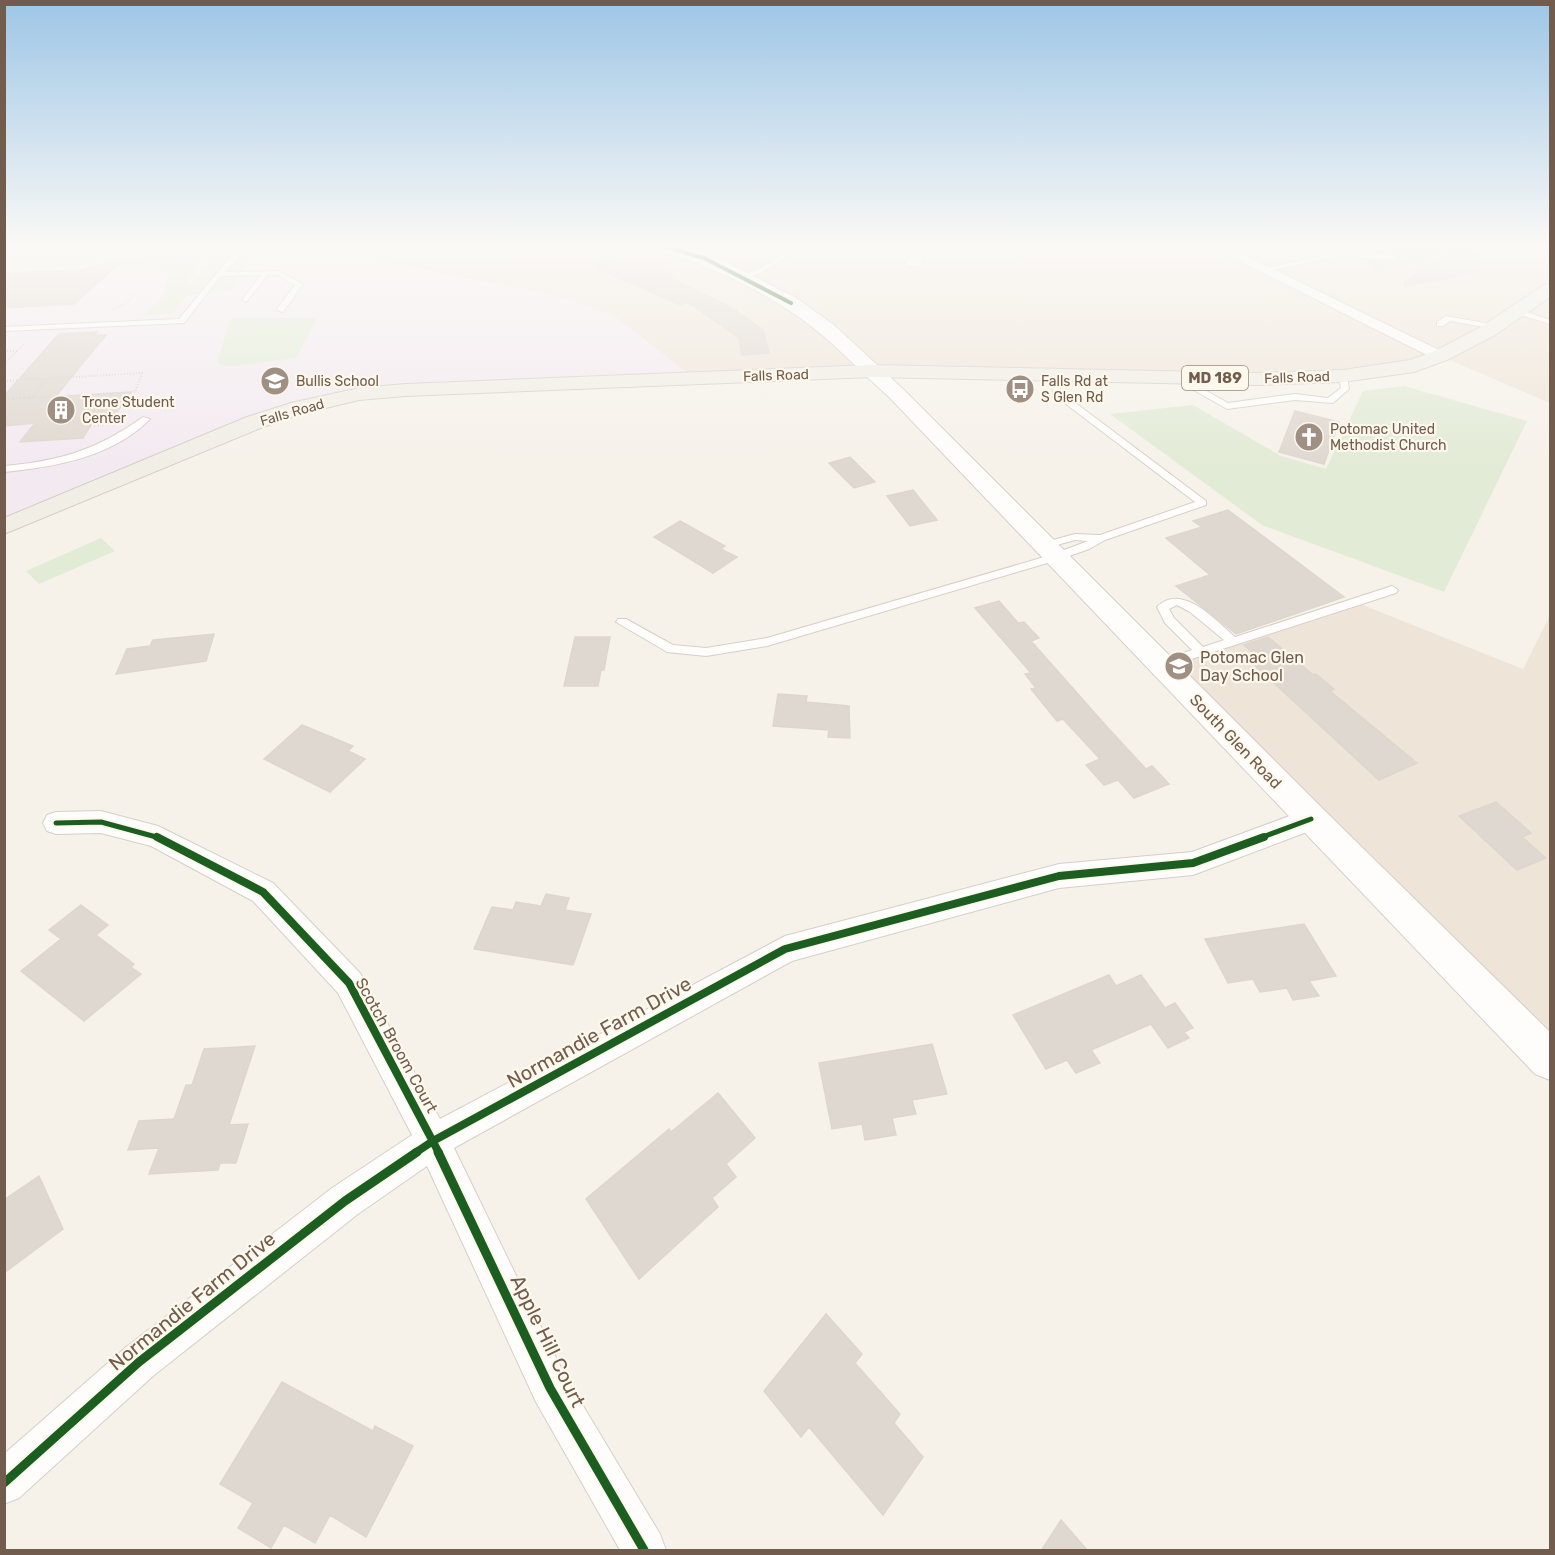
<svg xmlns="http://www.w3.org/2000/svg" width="1555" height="1555" font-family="Rubik,sans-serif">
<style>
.residential{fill:#eee5d8}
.education{fill:#f3eaf1}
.green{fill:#e2ebd6}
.building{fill:#dfd8d0;stroke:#ded6cd;stroke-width:1.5}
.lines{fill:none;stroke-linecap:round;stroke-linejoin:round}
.lane-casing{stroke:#d5cfc9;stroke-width:2}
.street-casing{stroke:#d5cfc9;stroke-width:2}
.secondary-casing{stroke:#d5cfc8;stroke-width:2}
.primary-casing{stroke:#d4cdc7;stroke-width:2}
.path-far1{stroke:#d7d1cb;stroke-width:2;stroke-dasharray:1 2;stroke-linecap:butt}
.path{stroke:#d7d1cb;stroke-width:3;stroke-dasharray:1 3;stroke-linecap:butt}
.lane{fill:#fefdfc;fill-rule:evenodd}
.street{fill:#fefdfc;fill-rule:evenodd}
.secondary{fill:#fefdfc;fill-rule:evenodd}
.primary{fill:#f1eee6;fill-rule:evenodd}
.cycleway-far3-casing{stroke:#fdf8ec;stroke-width:6}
.cycleway-far2-casing{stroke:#fdf8ec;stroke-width:9}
.cycleway-far1-casing{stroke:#fdf8ec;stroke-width:11}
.cycleway-casing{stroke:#fdf8ec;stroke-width:13}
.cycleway-far3{stroke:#1b5e20;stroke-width:4}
.cycleway-far2{stroke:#1b5e20;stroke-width:5}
.cycleway-far1{stroke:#1b5e20;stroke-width:8}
.cycleway{stroke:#1b5e20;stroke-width:9}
.labels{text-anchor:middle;stroke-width:4.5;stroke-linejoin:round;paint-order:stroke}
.far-street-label{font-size:14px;fill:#715c4d;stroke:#fdf8ec}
.far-poi-label{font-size:14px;fill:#715c4d;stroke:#fdf8ec;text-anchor:start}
.shield{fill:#fdf8ec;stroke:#9b8b7d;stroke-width:1.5}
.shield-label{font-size:15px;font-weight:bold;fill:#715c4d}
.poi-label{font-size:16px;fill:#715c4d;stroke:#fdf8ec;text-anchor:start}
.street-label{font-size:16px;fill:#715c4d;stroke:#fdf8ec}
.near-street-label{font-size:20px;fill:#715c4d;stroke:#fdf8ec}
</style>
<rect width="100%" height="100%" fill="#f6f2ea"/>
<path class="residential" d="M397,247H1550V403L1440,356L1323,378L872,371L686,372L613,315L555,295L370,260Z
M1353,601L1523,669L1550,615V1060L1311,819L1163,664Z"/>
<path class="education" d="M5,247H395L371,260L555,295L613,315L686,372L406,390L299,408L5,527Z"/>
<path class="green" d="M5,247H138L82,265L5,269Z
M200,247H334L353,250L357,247H420L415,252L255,256L241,261L244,267L231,290L187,296L173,313L145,315L163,296L170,272L103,261L203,258L187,283L192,285L213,257Z
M231,318H317L296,358L228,367L217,362Z
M1404,386L1527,421L1444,592L1262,525L1110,414L1193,405L1281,456L1326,469L1363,391Z
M101,538L115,551L39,584L26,571Z"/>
<path class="building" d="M1355,247H1439L1440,254L1377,271L1366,260L1395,261L1400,256L1395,253L1358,251Z
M1444,247H1478V272L1405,286L1404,282L1448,258Z
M601,258L675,276L670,278L730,307L763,330L769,353L742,355L739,338L688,302L680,305L597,268Z
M124,260L74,304L4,308V273L81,270Z
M97,332L95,335H106L55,397L131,392L112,419L93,421L83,438L20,442L35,423L4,426V396L59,334Z
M1295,411L1339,422L1324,464L1279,452Z
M850,457L875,482L854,488L829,463Z
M913,490L937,520L910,526L887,496Z
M1228,510L1344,597L1236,634L1176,586L1210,575L1166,538L1202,527L1193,521Z
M680,521L725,546L721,549L737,557L713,573L654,537Z
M999,601L1018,623L1024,622L1039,638L1031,641L1108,728L1146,769L1152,766L1169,784L1134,798L1118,780L1104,785L1086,765L1100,759L1063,719L1057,721L1031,689L1036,688L1025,674L1031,673L975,608Z
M214,634L206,661L116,674L127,649L150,646L153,640Z
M575,637H610L604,670H601L598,686H564Z
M1268,637L1313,675L1316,674L1334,689L1330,691L1417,763L1379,780L1250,661L1259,658L1244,645Z
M778,694L807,696L806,702L849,706L850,738L828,737L829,730L773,726Z
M302,725L353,746L348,751L365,759L330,792L264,759Z
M1496,802L1531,833L1522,837L1546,858L1517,870L1459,816Z
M546,894L569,898L565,910L591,914L573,965L474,949L492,907L513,910L516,902L541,906Z
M81,905L108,925L96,935L134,964L131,967L141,974L84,1021L21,971L61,939L49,930Z
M1304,924L1336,976L1309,981L1319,996L1293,1000L1287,988L1260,992L1253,979L1228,983L1205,939Z
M1109,975L1116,986L1141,975L1165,1008L1175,1003L1193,1028L1184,1032L1189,1038L1168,1048L1151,1024L1091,1050L1100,1063L1076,1073L1067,1060L1046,1069L1013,1015Z
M932,1044L947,1094L912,1100L916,1114L892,1118L896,1135L865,1140L862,1124L832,1129L819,1063Z
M255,1046L229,1125L248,1124L236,1163H220L218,1170L149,1174L159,1148L128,1150L139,1121L174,1119L186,1085H192L204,1049Z
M718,1093L755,1138L726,1164L736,1177L712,1198L718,1207L639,1279L586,1199L669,1129L671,1132Z
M39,1176L63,1229L4,1273V1200Z
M826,1314L862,1354L855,1363L900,1414L894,1423L923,1457L883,1515L809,1427L801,1437L764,1391Z
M282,1382L373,1431L375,1426L413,1446L366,1537L330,1515L315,1543L284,1525L271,1548L238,1528L253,1503L220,1484Z
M1061,1520L1088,1551H1041Z"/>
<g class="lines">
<g class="lane-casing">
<path id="lane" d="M241,247H248L225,272L278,271L303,284L283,312L276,310L295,285L277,275H268L246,302L242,300L261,275L221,276L184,323L4,331V327L179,319L226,262Z
M790,247H798C788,256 753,283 740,277L771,263Z
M1338,252L1395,255L1398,257L1395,259L1338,256L1263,272L1259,270Z
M1517,309L1550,320V324L1514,313L1513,311Z
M1446,316L1495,325L1499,327L1495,329L1450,321L1443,326H1437V322Z
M1052,372L1056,375L1061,392L1206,501V505L1105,540L1089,549L1061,559L767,646L706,656L667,652L616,622L618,619H626L673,645L706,648L767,638L1051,555L1088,541L1075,540L1046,548L1041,545L1042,543L1075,534L1100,535L1195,502L1054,395L1048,375Z
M1343,373L1347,376L1349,389L1333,403L1295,400L1227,409L1171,377L1178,375L1228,403L1295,394L1328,398L1341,388L1339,376Z
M143,417L150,419C113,457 55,467 4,472V466C60,461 97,450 143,417Z
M1392,586L1398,590L1396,593L1167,667L1163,668L1157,664L1159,661L1192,650L1165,623L1157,607C1182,582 1216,621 1235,637ZM1177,605L1190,612L1224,640L1203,647L1174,618L1169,609Z"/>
</g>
<g class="street-casing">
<path id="street" d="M919,247H932L917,266H907L905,263Z
M1211,247H1228L1445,353L1448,356L1445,359H1435Z
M1311,808L1320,811L1324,819L1320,827L1193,875L1059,888L792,961L454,1148L564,1374L660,1534L666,1550H620L536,1402L427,1166L358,1214L153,1376L19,1498L4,1504V1454L125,1348L332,1188L412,1135L338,993L253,901L151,846L101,833L56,834L47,831L43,823L47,815L56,812L101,811L158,826L273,883L360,973L440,1119L785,936L1059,864L1192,852Z"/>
</g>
<g class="secondary-casing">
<path id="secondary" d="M658,247H685L710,254L798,299L835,326L903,389L1323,809L1550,1032V1080L1535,1074L889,397C866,377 845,354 822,335C777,297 716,267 660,251Z"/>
</g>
<g class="primary-casing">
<path id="primary" d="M1550,284V297L1495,335L1447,360L1414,372L1343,382L1257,385L872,377L406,396L359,400L305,413L263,427L4,534V518L247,417L291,403L359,388L406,384L872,365L1257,373L1343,370L1410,360L1433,352L1481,327L1544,285Z"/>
</g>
<path class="path-far1" d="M112,309L123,305L134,295
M4,351H17
M4,364L25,343
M4,381L142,373L135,392L6,399
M33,397L47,378"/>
<path class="path" d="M4,399L34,397
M90,426L108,424"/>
<use href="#lane" class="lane"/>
<use href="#street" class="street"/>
<use href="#secondary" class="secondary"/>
<use href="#primary" class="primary"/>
<g class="cycleway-far3-casing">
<path id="cycleway-far3" d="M666,247L704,258L791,303"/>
</g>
<g class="cycleway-far2-casing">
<path id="cycleway-far2" d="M56,823L101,822L160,838
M1260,838L1311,819"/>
</g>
<g class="cycleway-far1-casing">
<path id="cycleway-far1" d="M157,837L263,892L349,983L439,1153
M415,1153L433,1141L785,949L1059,876L1193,863L1264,837"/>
</g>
<g class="cycleway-casing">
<path id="cycleway" d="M438,1152L550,1388L644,1550
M4,1483L139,1362L345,1201L417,1152"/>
</g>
<use href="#cycleway-far3" class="cycleway-far3"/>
<use href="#cycleway-far2" class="cycleway-far2"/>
<use href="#cycleway-far1" class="cycleway-far1"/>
<use href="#cycleway" class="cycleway"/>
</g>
<linearGradient id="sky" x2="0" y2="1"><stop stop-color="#9dc6e6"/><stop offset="0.53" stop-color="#fbf9f6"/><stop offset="1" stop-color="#fbf9f6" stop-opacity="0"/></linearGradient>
<rect width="1555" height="465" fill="url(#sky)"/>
<defs>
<g id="school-disc" transform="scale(1.5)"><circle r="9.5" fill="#a09084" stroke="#fdf8ec"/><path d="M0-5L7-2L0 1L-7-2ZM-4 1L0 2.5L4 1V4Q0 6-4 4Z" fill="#fff"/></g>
<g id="bus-disc" transform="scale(1.5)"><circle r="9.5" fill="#a09084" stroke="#fdf8ec"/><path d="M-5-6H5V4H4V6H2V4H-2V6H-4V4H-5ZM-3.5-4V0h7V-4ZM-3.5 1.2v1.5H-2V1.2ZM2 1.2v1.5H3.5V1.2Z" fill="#fff"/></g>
<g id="building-disc" transform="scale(1.5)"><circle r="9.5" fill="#a09084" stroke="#fdf8ec"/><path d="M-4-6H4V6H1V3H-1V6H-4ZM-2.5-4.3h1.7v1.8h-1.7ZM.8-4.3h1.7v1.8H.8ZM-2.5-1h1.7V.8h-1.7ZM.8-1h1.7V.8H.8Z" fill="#fff"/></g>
<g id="church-disc" transform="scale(1.5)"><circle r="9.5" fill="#a09084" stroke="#fdf8ec"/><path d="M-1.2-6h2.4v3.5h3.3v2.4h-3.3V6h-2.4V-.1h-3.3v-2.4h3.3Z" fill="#fff"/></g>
</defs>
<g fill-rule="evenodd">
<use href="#school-disc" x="275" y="381"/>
<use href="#bus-disc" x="1020" y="389"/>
<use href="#building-disc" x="61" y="410"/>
<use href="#church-disc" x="1309" y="437"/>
<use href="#school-disc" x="1179" y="666"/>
</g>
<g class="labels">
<g class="far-street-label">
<text transform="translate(776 375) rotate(-2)" y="5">Falls Road</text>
<text transform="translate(1297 377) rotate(-2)" y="5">Falls Road</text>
<text transform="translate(292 412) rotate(-16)" y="5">Falls Road</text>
</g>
<g class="far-poi-label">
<text x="296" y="386">Bullis School</text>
<text x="1041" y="386">Falls Rd at<tspan x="1041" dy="16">S Glen Rd</tspan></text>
<text x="82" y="407">Trone Student<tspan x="82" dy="16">Center</tspan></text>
<text x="1330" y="434">Potomac United<tspan x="1330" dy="16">Methodist Church</tspan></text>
</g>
<rect class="shield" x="1182" y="366" width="66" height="24" rx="4.5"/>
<g class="shield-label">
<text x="1215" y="383">MD 189</text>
</g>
<g class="poi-label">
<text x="1200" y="663">Potomac Glen<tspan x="1200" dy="18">Day School</tspan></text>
</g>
<g class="street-label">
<text transform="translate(1236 741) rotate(46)" y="6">South Glen Road</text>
<text transform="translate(397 1045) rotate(61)" y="6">Scotch Broom Court</text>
</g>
<g class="near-street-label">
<text transform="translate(599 1032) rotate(-29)" y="7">Normandie Farm Drive</text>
<text transform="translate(192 1301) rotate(-39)" y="7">Normandie Farm Drive</text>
<text transform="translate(548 1341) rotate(64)" y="7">Apple Hill Court</text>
</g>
</g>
<rect width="1555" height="1555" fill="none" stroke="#715c4d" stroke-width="12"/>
</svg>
